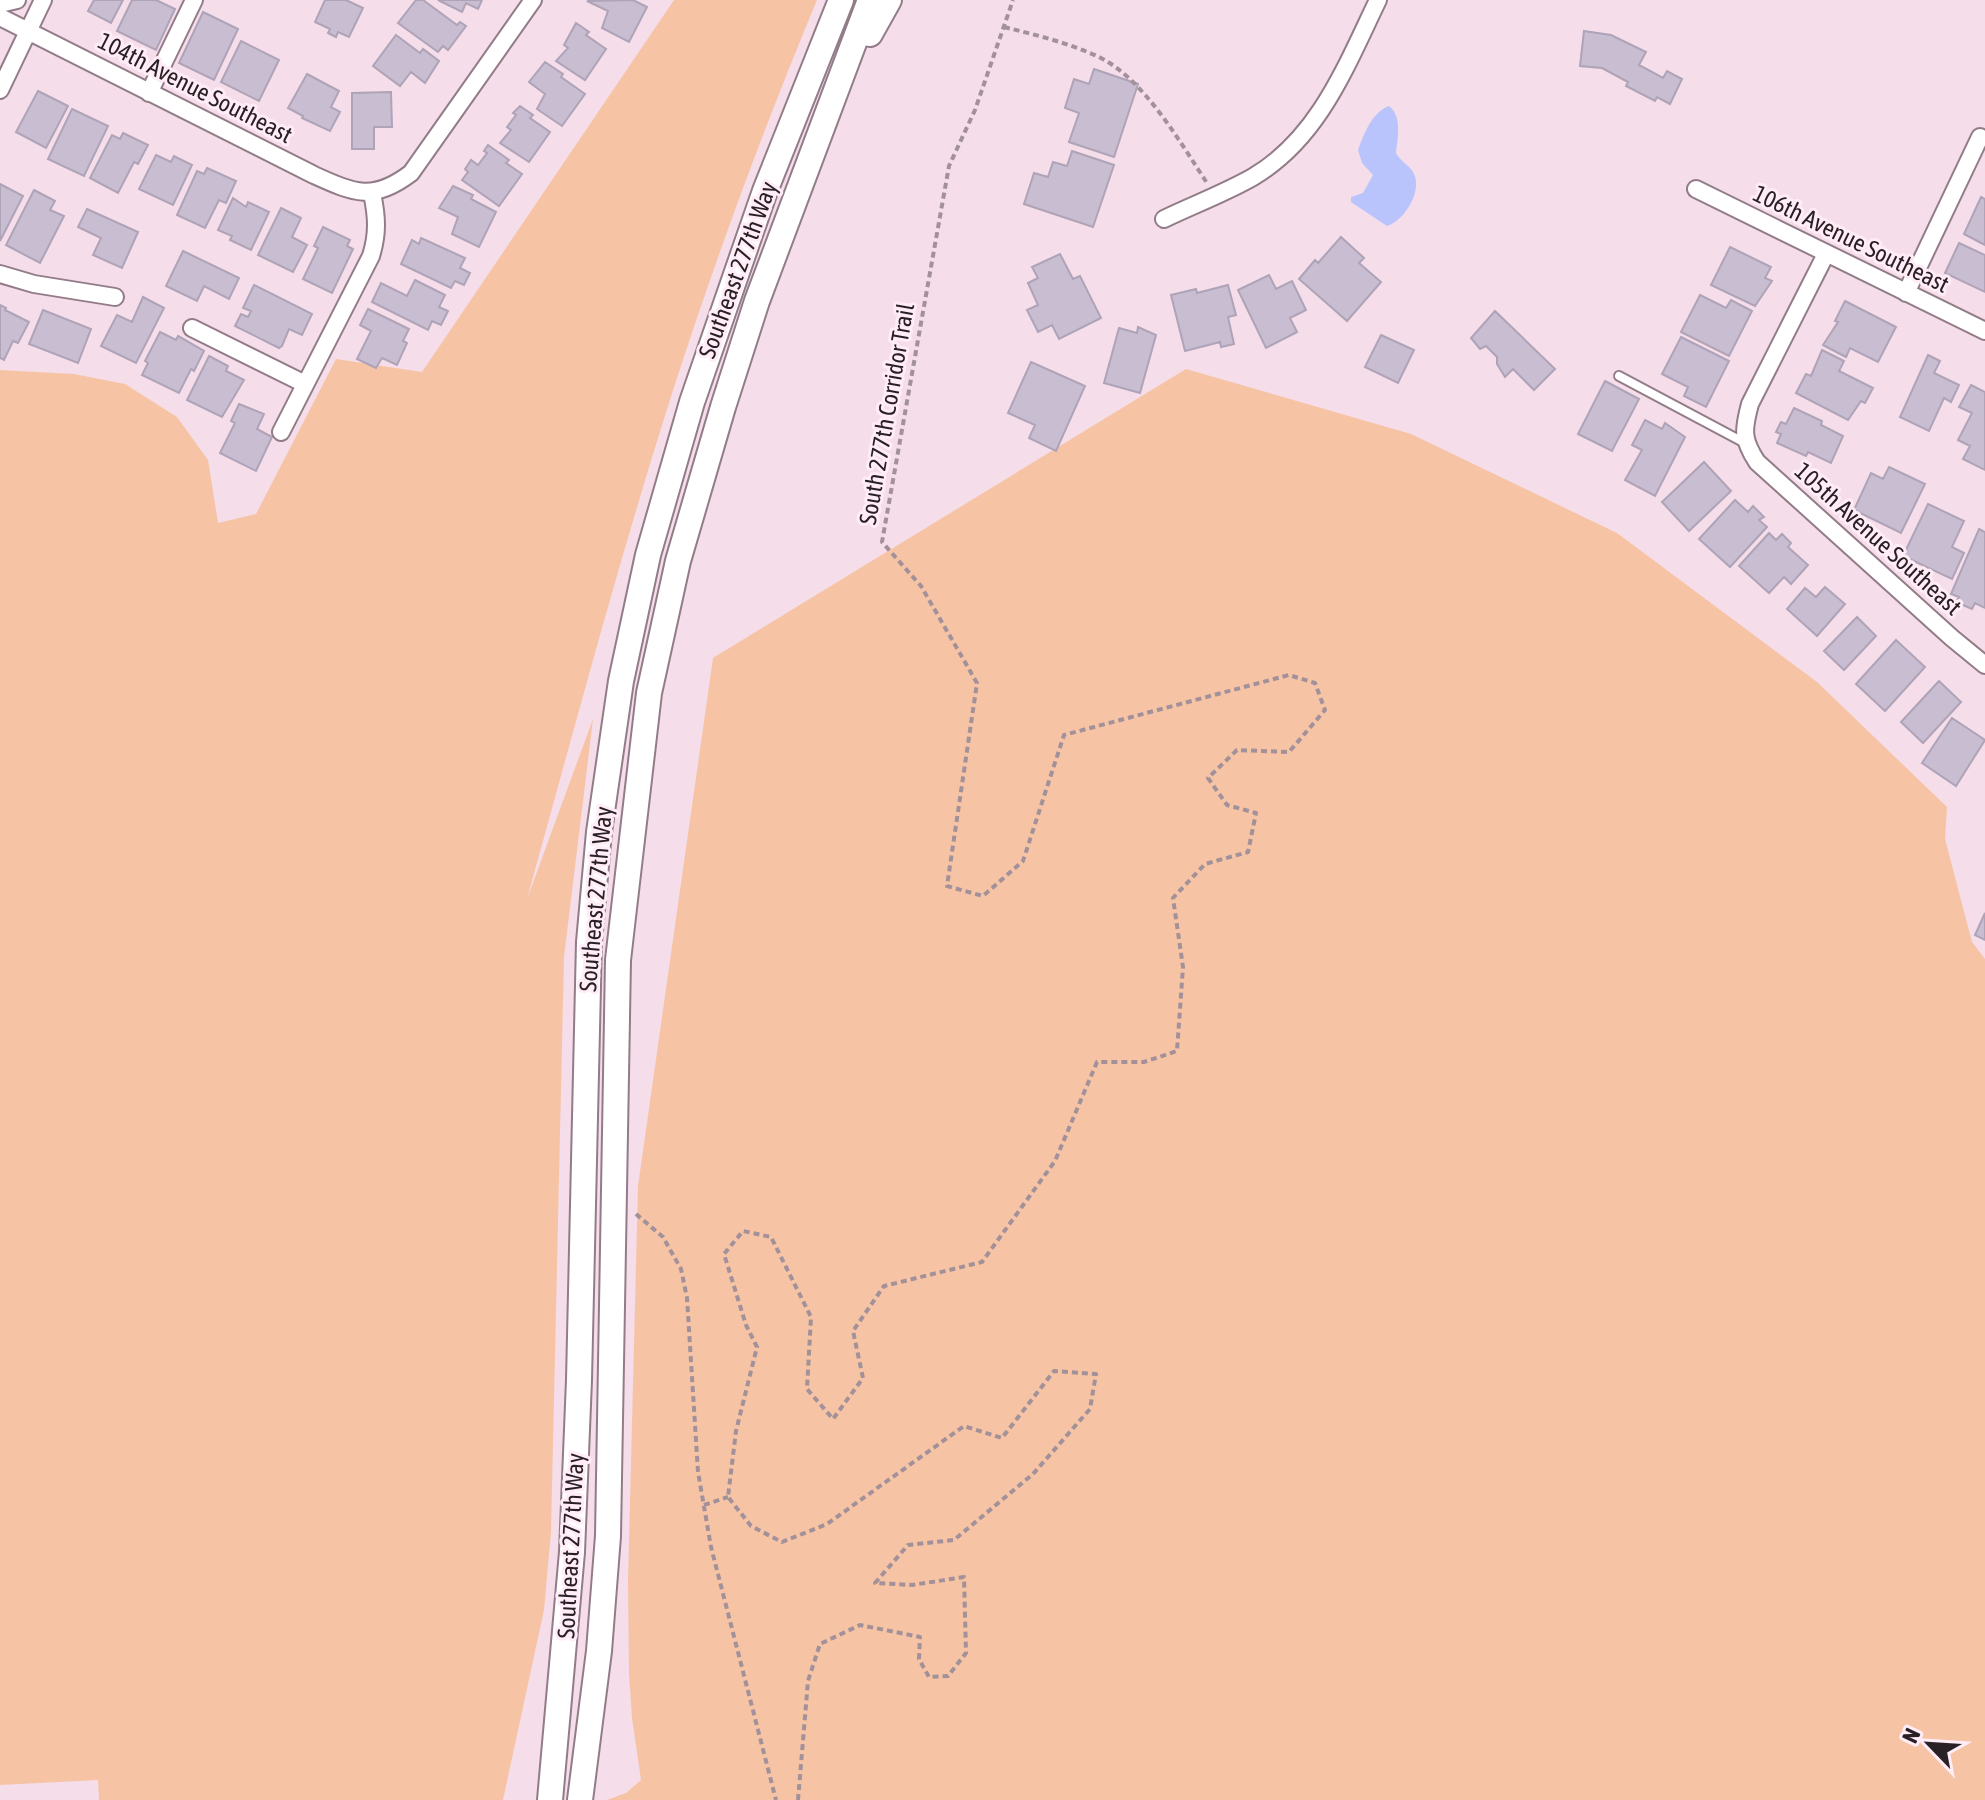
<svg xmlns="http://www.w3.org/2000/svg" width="1985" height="1800" font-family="'Asap Condensed',sans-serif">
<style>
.green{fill:#f6c4a5}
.water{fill:#b9c4fd}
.building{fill:#c8bdd1;stroke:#aea3b7;stroke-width:2}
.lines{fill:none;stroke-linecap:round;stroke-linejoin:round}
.lane-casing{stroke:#927c88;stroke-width:12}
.street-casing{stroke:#927c88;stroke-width:20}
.secondary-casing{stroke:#927c88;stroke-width:28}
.path{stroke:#a3919a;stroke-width:4;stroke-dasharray:6 4;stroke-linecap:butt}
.lane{stroke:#fff;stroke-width:8}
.street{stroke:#fff;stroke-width:16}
.secondary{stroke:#fff;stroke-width:24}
.labels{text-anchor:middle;stroke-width:6;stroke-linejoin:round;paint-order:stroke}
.street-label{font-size:24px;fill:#292025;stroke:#ffecf6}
</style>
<rect width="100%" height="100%" fill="#f5ddea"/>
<path class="green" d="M674,0H817C765,125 718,252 676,381C621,552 575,726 527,899L593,719L564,957L551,1532L544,1610L503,1800H99L98,1780L0,1785V370L74,374L125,384L177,417L208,460L218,523L256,514L336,359L422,372Z
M1186,369L1411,434L1617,533L1817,682L1947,807L1945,839L1972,942L1985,959V1800H607L626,1793L641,1780L632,1718L629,1673L628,1581L638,1186L713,658Z"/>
<path class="water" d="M1389,106C1402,116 1398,137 1396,153C1400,161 1409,165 1413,172C1424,190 1404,221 1387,226L1351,202V197L1363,193L1373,175L1362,163L1358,150C1364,134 1372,112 1389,106Z"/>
<path class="building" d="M94,0H123L111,23L88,11Z
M132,0H156L175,9L156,50L117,31Z
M325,0H346L363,8L349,37L338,32L336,37L328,33L330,29L315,22Z
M416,0H423L457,25L460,22L466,26L448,50L443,46L438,52L398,23Z
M438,0H482L478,9L466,3L462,12Z
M633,0L647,7L629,42L602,28L608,11L587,1Z
M203,12L238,29L214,80L179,63Z
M576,23L589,32L586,35L606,49L585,80L556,61L568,48L564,45Z
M1584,31L1611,35L1646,52L1639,65L1663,78L1667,71L1682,79L1670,104L1657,97L1655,101L1626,86L1628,82L1602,68L1580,66Z
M396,35L420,53L423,49L439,61L425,83L411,72L400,86L373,66Z
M241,41L279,60L259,101L221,82Z
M545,62L563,74L561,77L585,94L562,126L537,109L545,94L529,82Z
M1094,69L1138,84L1114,157L1069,142L1079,113L1065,108L1074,79L1089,84Z
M307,74L339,91L331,107L340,112L330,131L302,118L303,116L288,108Z
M38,91L68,106L46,148L16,132Z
M391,92L392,127H374V149H352V93Z
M520,106L533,115L530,118L550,132L529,162L500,143L511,130L507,127L516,115L513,113Z
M72,109L108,126L84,176L48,159Z
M123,133L148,145L138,164L134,162L118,193L90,178L112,135L120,139Z
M488,145L509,160L506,163L522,174L499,206L462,180L468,172L465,169L471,160L478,165L487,153L484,151Z
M1072,151L1114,165L1093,227L1024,204L1034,173L1048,177L1053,162L1067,166Z
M156,155L171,162L174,156L192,165L173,205L139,189Z
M207,168L236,181L226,203L219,200L205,228L177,215L197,171L204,174Z
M0,184L23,196L0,241Z
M453,186L473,195L471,199L496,212L479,247L452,234L458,217L439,208Z
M34,190L55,201L50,210L64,216L40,263L6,245Z
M1981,197L1985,199V245L1964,234Z
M233,198L246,207L248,202L269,212L251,250L230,240L232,236L218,230Z
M281,208L301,218L292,237L307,245L293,272L258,255Z
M87,209L138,232L122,268L93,255L101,238L78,227Z
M323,227L350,240L347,246L353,249L332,293L303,279L318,248L314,246Z
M1341,237L1364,258L1359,263L1381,282L1347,321L1299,279L1315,260L1318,263Z
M421,238L465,258L460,268L470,273L464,285L455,281L451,288L401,264L412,240L419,244Z
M1959,243L1985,255V292L1945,273Z
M1730,247L1771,267L1765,278L1772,281L1755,306L1711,285Z
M183,251L239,278L229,299L204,286L197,301L166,286Z
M1060,254L1073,279L1080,276L1101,318L1059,339L1052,325L1038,332L1027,310L1038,305L1028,283L1038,278L1032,267Z
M1269,275L1276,289L1292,281L1306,310L1290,318L1297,332L1266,348L1238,290Z
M415,280L445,295L439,307L448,311L441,325L432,321L428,330L372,302L381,283L407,296Z
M254,285L312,314L302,335L289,329L282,346L279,348L235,326L241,314L248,317L251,311L243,308Z
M1228,285L1236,315L1228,317L1234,344L1221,347L1220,342L1185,351L1171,295L1196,289L1197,293Z
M1700,295L1726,308L1731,300L1752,311L1729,356L1681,332Z
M143,297L164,308L136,363L101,346L117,315L132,322Z
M1845,301L1896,327L1878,362L1850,348L1846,357L1823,345L1838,322L1835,321Z
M0,305L6,308L5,310L29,322L18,343L13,341L4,360L0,358Z
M368,309L409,329L403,341L407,343L397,365L382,358L376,368L357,359L371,331L360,325Z
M43,310L91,329L78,363L29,344Z
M1495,311L1555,369L1534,390L1513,369L1505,377L1497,364V357L1486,346L1480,349L1471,338Z
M1138,327L1156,335L1140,393L1104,383L1119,328L1137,333Z
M160,332L176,340L178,336L204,351L194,371L191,369L179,393L142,375L148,363L145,361Z
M1381,335L1414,350L1398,383L1365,367Z
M1681,337L1729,361L1706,407L1684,396L1688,387L1662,374Z
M1822,350L1844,361L1839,371L1873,388L1865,403L1861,401L1848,420L1796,393L1806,374L1811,376Z
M1928,355L1940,361L1934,373L1959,385L1951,402L1944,398L1929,431L1900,417Z
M209,356L228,366L226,371L244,380L222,417L187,400Z
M1031,362L1085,386L1056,451L1029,438L1035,425L1008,413Z
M1605,381L1639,399L1612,451L1578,434Z
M1971,385L1985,392V470L1963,459L1970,446L1958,440L1972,413L1959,407Z
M239,404L264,414L257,429L272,437L256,471L220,453L235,423L231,421Z
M1794,408L1822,421L1821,425L1843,436L1831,463L1808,452L1806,456L1777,443L1781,434L1776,432L1781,422L1786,424Z
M1645,420L1662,429L1665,423L1685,437L1655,496L1625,480L1642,450L1632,445Z
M1704,462L1731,491L1689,531L1662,502Z
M1889,467L1925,484L1901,533L1854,510L1871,473L1883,479Z
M1735,500L1748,512L1753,506L1764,517L1759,520L1767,527L1730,567L1699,539Z
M1928,504L1964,521L1952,547L1964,553L1952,579L1903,556Z
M1979,529L1985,532V608L1975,603L1972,609L1956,602L1959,597L1951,594Z
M1769,533L1776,540L1782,534L1791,543L1788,547L1808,565L1791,584L1784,577L1769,593L1739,566Z
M1825,587L1845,604L1817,636L1787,609L1805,588L1816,597Z
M1857,617L1876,636L1844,670L1824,651Z
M1896,640L1925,667L1885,711L1856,684Z
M1939,681L1961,702L1923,743L1901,722Z
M1952,718L1985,740L1956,786L1922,763Z
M1985,913V940L1975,935Z"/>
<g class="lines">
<g class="lane-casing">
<path id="lane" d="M1619,376L1745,443"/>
</g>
<g class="street-casing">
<path id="street" d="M0,4L17,0
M0,17L314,175C354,193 373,202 411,173L533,0
M0,90L43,0
M149,93L194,0
M1696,189L1985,331
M1164,219C1193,205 1225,193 1253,177C1319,138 1346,66 1378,0
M1826,254L1750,404C1743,430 1742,439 1757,462L1952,638L1985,665
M0,274L34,284L115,297
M1906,293L1980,137
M192,328L305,384
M281,432L371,256C378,233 377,217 372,193"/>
</g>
<g class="secondary-casing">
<path id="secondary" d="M870,34L889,0
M550,1800L572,1552L579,1380L589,942L599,832L621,681L648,555L692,402L765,191L841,0
M580,1800L599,1651L608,1536L618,960L649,693L678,561L723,407L757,301L870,0"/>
</g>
<path class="path" d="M1004,27C1036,35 1069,43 1099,57C1144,79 1180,142 1207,183
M636,1214L663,1237L681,1269L687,1298L698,1472L711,1547L776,1800
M704,1505L728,1497
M798,1800L808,1681L820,1644L860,1625L920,1637L919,1659L929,1677L948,1676L966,1653L964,1577L912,1585L875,1583L908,1545L954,1540L1033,1474L1090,1409L1096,1374L1054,1371L1002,1438L964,1426L827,1524L782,1542L751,1526L728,1497L736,1431L757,1347L746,1325L724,1254L743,1231L771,1237L811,1317L807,1389L833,1419L863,1378L853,1331L884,1286L982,1262L1055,1161L1097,1062H1144L1177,1051L1183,967L1173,898L1205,864L1248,852L1256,813L1227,805L1208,778L1237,750L1289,752L1325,710L1315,683L1289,675L1064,735L1023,861L983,896L947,886L977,683L921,586L882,542L949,166L975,110L1013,0"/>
<use href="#lane" class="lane"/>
<use href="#street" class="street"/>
<use href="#secondary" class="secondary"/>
</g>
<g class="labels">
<g class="street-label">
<text transform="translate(195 88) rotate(27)" y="8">104th Avenue Southeast</text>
<text transform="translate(1851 239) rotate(26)" y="8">106th Avenue Southeast</text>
<text transform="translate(738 270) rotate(-70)" y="8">Southeast 277th Way</text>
<text transform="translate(887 414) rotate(-80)" y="8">South 277th Corridor Trail</text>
<text transform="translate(1878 539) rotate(42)" y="8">105th Avenue Southeast</text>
<text transform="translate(596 899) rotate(-85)" y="8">Southeast 277th Way</text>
<text transform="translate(571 1546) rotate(-87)" y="8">Southeast 277th Way</text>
</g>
</g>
<g transform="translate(1929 1744) rotate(295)" stroke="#ffecf6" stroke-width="6" paint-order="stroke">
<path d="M0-6L14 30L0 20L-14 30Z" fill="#292025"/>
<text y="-12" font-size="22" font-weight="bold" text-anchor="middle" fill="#292025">N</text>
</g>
</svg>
